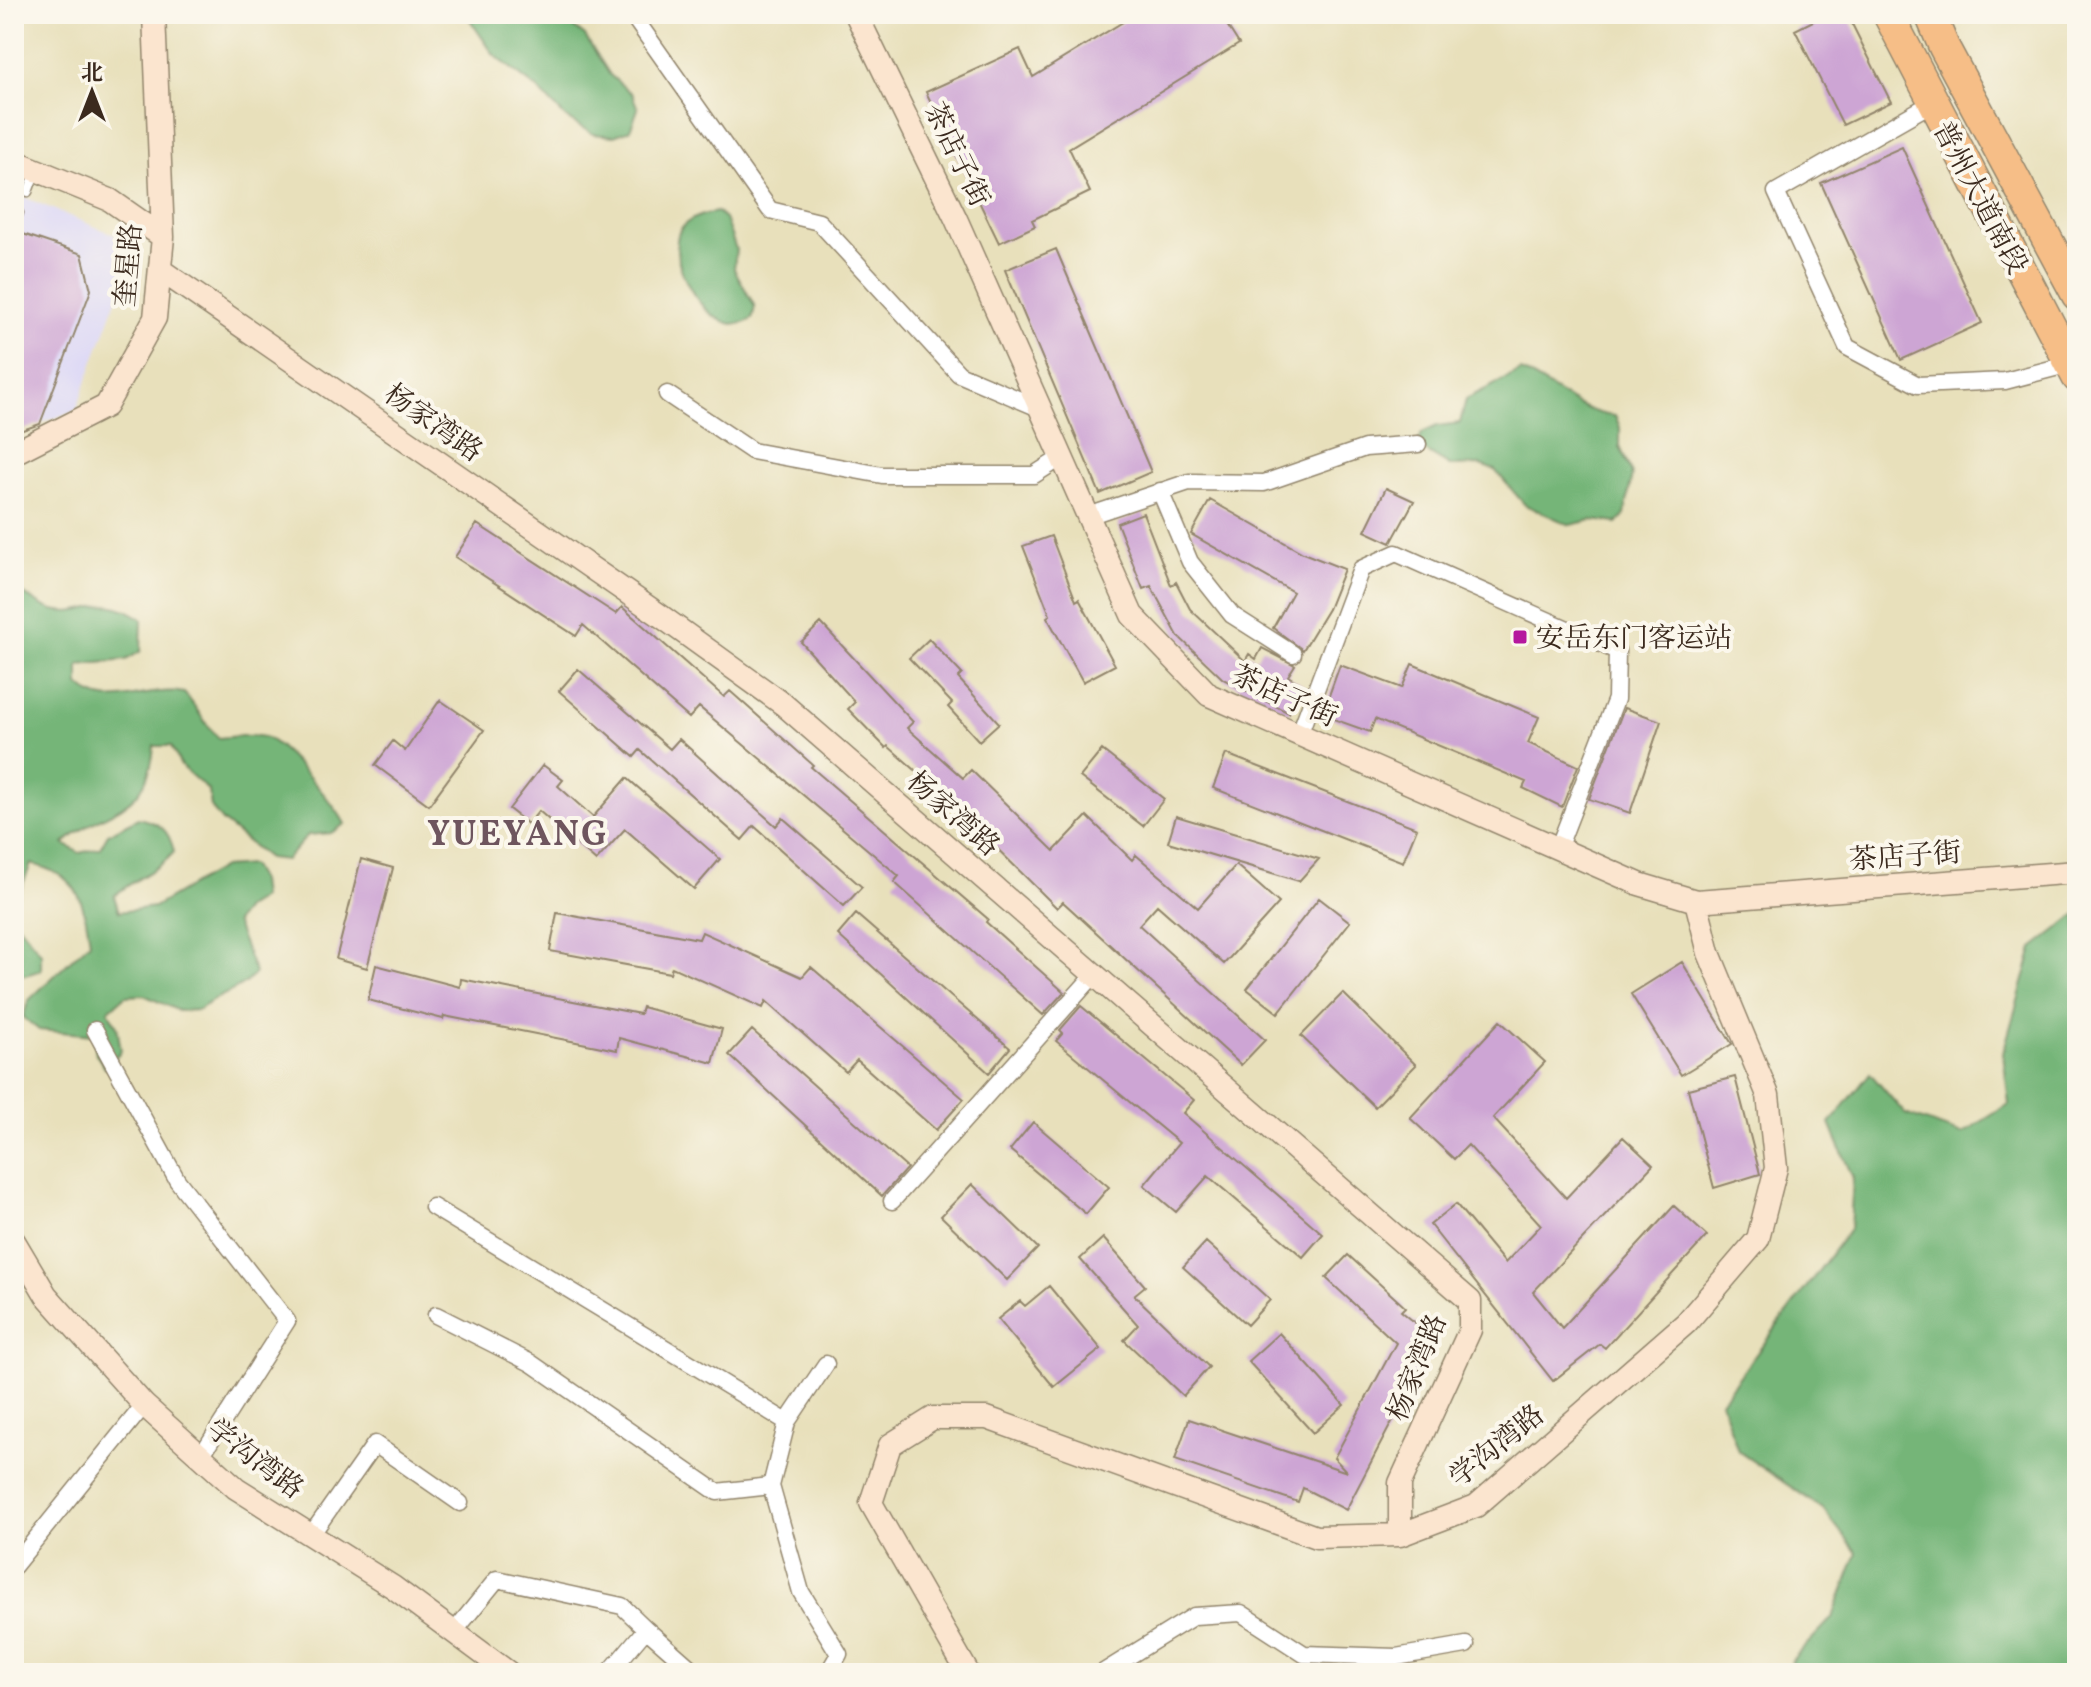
<svg xmlns="http://www.w3.org/2000/svg" width="2091" height="1687" font-family="Vollkorn,'Noto Serif SC',serif">
<style>
.built{fill:#dad6f7}
.forest{fill:#74b578;stroke:#58704b;stroke-width:2}
.building{fill:#cda5d4}
.lines{fill:none;stroke-linecap:round;stroke-linejoin:round}
.lane-casing{stroke:#92856c;stroke-width:11}
.street-casing{stroke:#92856c;stroke-width:19}
.secondary-casing{stroke:#92856c;stroke-width:25}
.highway-casing{stroke:#92856c;stroke-width:33}
.lane{stroke:#fff;stroke-width:8}
.street{stroke:#fff;stroke-width:16}
.secondary{stroke:#fbe5cf;stroke-width:22}
.highway{stroke:#f6be87;stroke-width:30}
.poi-dot{fill:#b5179e;stroke:#fbf7ec;stroke-width:3}
.labels{text-anchor:middle;stroke-width:8;stroke-linejoin:round;paint-order:stroke}
.street-label{font-size:28px;fill:#3b2a1e;stroke:#fbf7ec}
.poi-label{font-size:28px;fill:#3b2a1e;stroke:#fbf7ec;text-anchor:start}
.district-label{font-size:36px;font-weight:bold;letter-spacing:2px;fill:#6e555e;stroke:#fbf7ec}
</style>
<rect width="100%" height="100%" fill="#fbf7ec"/>
<filter id="ink" filterUnits="userSpaceOnUse"><feTurbulence type="fractalNoise" baseFrequency=".0125" numOctaves="2"/><feDisplacementMap in="SourceGraphic" scale="16" xChannelSelector="R" yChannelSelector="G"/><feConvolveMatrix kernelMatrix="1 2 1 2 8 2 1 2 1" color-interpolation-filters="sRGB"/></filter>
<filter id="wash" filterUnits="userSpaceOnUse"><feTurbulence type="fractalNoise" baseFrequency=".006" numOctaves="4" result="noise"/><feDisplacementMap in="SourceGraphic" scale="32" xChannelSelector="R" yChannelSelector="G"/><feGaussianBlur stdDeviation="1.8" result="paint"/><feColorMatrix in="noise" values="0 0 0 0 0 0 0 0 0 0 0 0 0 0 0 0 0 1.4 0 .05"/><feComposite in="paint" operator="in"/></filter>
<g filter="url(#wash)">
<rect width="100%" height="100%" fill="#e8e0bb"/>
<path class="built" d="M14,193L115,235L124,279L76,410L14,433Z"/>
<path class="forest" d="M466,14H557L585,36L610,75L632,94L638,109L630,130L614,136L593,134L566,118L539,90L494,55Z
M717,212L725,219L736,249L734,269L755,307L752,319C709,346 659,252 683,226C692,217 704,214 717,212Z
M1521,371C1554,386 1579,413 1615,416L1620,428V447L1632,474L1625,515L1617,523L1592,520L1570,525L1525,505L1495,470L1480,465L1450,466L1417,446L1422,433L1437,426L1460,423L1466,399Z
M14,589C28,594 38,606 53,610C93,619 97,589 142,619L141,651L126,660L79,665V685C109,715 143,685 184,693C198,708 204,725 219,738C233,737 250,734 264,737C282,742 336,806 345,824L331,833L308,835L286,860L268,858L222,821L211,807L209,791L181,766L171,746H154C148,818 103,805 64,844L80,853L100,848L108,834L138,818C160,823 169,829 174,852C158,871 133,879 114,896L119,912L154,907L223,867L251,865L260,881L262,898L246,908L235,922L255,973C240,993 217,993 199,1010L179,1011L144,995L125,996L108,1011L117,1026L121,1051L105,1068L96,1054L94,1035L39,1030L23,1017L29,1000L90,942C83,897 78,875 31,864L14,906V687C24,670 23,657 21,638L14,636Z
M2077,914V1673H1787L1792,1660L1833,1617L1857,1553L1823,1509L1738,1451L1721,1401L1850,1229L1853,1178L1830,1124L1870,1073L1905,1114L1962,1134L2009,1104L2003,1053L2033,948Z
M14,919L41,953V970L26,975L14,974Z"/>
<g id="blocks">
<path class="building" d="M1136,14H1220L1239,44L1069,148L1090,192L1032,220L1035,226L999,243L926,92L1020,49L1033,77Z
M1827,14H1847L1891,102L1843,125L1795,30Z
M1902,147L1982,323L1901,360L1821,183Z
M23,234L82,254L91,290L40,424L14,433V255Z
M1056,249L1151,472L1100,494L1005,270Z
M1386,488L1414,501L1391,543L1365,531Z
M1210,500L1303,553L1344,569L1328,609L1303,650L1273,628L1293,592L1191,534Z
M1143,513L1171,585L1176,582L1190,609L1245,661L1249,654L1256,659L1262,648L1295,665L1288,676L1304,686L1289,713L1223,679L1178,636L1151,586L1143,589L1117,523Z
M477,524L616,614L622,607L724,697L730,691L813,765L811,767L988,919L986,922L1064,992L1043,1015L894,882L899,876L699,707L689,718L583,625L576,636L455,557Z
M1051,536L1076,601L1079,599L1115,665L1083,682L1047,617L1050,615L1023,546Z
M821,623L913,722L907,728L963,778L971,770L1054,851L1087,816L1132,860L1136,855L1198,908L1236,865L1279,903L1224,964L1157,905L1139,925L1265,1040L1241,1065L1063,902L1057,908L939,791L888,746L886,748L848,709L855,702L801,642Z
M929,639L962,674L958,678L999,723L979,741L948,707L952,703L909,658Z
M1412,664L1539,717L1528,743L1578,766L1562,807L1523,788L1526,782L1375,719L1370,732L1322,715L1340,665L1402,688Z
M578,669L670,749L679,739L776,826L783,818L862,887L844,906L754,826L742,840L640,750L634,757L559,691Z
M440,700L484,730L429,805L375,765L393,741L405,751Z
M1624,708L1661,721L1630,813L1589,799Z
M1102,750L1164,799L1143,826L1080,777Z
M1226,754L1417,828L1403,862L1213,788Z
M543,765L563,780L558,786L593,817L627,778L720,859L694,889L625,829L596,861L539,811L528,824L509,809Z
M1176,816L1319,859L1299,881L1168,842Z
M361,859L393,868L367,968L336,959Z
M1319,898L1350,922L1278,1013L1247,989Z
M557,913L699,939L702,932L802,977L811,967L964,1099L936,1130L857,1060L846,1072L766,1001L763,1008L672,967L670,973L550,951Z
M856,914L1010,1048L989,1073L838,935Z
M1682,962L1732,1044L1681,1075L1631,994Z
M376,965L460,987L461,979L640,1014L642,1007L722,1029L713,1063L619,1038L617,1050L444,1016L443,1019L368,1000Z
M1343,993L1416,1065L1375,1107L1301,1036Z
M1081,1006L1194,1100L1183,1113L1323,1234L1303,1257L1208,1176L1176,1212L1144,1185L1179,1143L1056,1041L1063,1033L1060,1030Z
M1500,1021L1545,1062L1493,1118L1566,1198L1623,1137L1653,1165L1533,1292L1562,1328L1674,1206L1707,1236L1605,1348L1600,1344L1553,1381L1430,1225L1456,1204L1505,1263L1541,1225L1468,1145L1454,1159L1410,1118Z
M752,1030L907,1168L882,1196L729,1055Z
M1735,1077L1760,1174L1714,1188L1688,1089Z
M1033,1122L1109,1187L1086,1214L1010,1150Z
M972,1184L1038,1248L1007,1280L941,1216Z
M1103,1238L1145,1286L1134,1295L1209,1367L1183,1396L1124,1340L1138,1325L1080,1259Z
M1206,1242L1270,1300L1247,1325L1183,1267Z
M1348,1255L1405,1307L1401,1311L1425,1331L1427,1355L1346,1510L1303,1488L1298,1502L1175,1460L1189,1419L1347,1472L1334,1458L1396,1343L1326,1278Z
M1049,1286L1101,1349L1054,1387L998,1319L1020,1301L1025,1306Z
M1279,1333L1344,1405L1313,1433L1248,1361Z"/>
</g>
</g>
<g filter="url(#ink)">
<use href="#blocks" fill-opacity="0" stroke="#92856c" stroke-width="2"/>
<g class="lines">
<g class="lane-casing">
<path id="lane" d="M28,192L36,171
M14,224L19,213"/>
</g>
<g class="street-casing">
<path id="street" d="M619,14L633,16L770,210L819,222L959,374L1041,409
M1932,103L1776,192L1847,347L1918,385L2005,381L2070,364
M667,394L752,451L882,475H1034L1062,457
M1160,491L1190,562L1232,615L1293,654
M1088,516L1189,482L1264,483L1365,448L1418,444
M1299,735L1361,569L1396,553L1617,651L1616,699L1559,846
M95,1030L177,1180L287,1321L201,1456
M892,1201L1094,975
M433,1207L787,1422
M436,1315L531,1363L717,1492L771,1486
M826,1364L787,1422L771,1486L801,1592L839,1654L828,1673
M311,1535L375,1444L460,1503
M14,1566L144,1405
M454,1632L497,1579L622,1606L646,1629
M609,1673L646,1629L696,1673
M1102,1673L1194,1616L1241,1613L1304,1654L1396,1657L1466,1645"/>
</g>
<g class="secondary-casing">
<path id="secondary" d="M856,14L956,219L1132,615L1209,695L1639,884L1696,901L2077,872
M14,161L110,200L163,237
M162,271L658,614L783,704L1470,1301V1330L1400,1483V1535
M14,453L106,406L155,318L163,237L154,14
M14,1241L46,1295L144,1405L236,1488L393,1587L509,1673
M968,1673L871,1503L890,1445L933,1418H987L1316,1537L1400,1535L1476,1506L1686,1323L1758,1239L1776,1168L1768,1095L1709,953L1696,901"/>
</g>
<g class="highway-casing">
<path id="highway" d="M1888,14L2077,377
M1930,14L1944,47L2077,295"/>
</g>
<use href="#lane" class="lane"/>
<use href="#street" class="street"/>
<use href="#secondary" class="secondary"/>
<use href="#highway" class="highway"/>
</g>
</g>
<rect class="poi-dot" x="1512" y="629" width="16" height="16" rx="4"/>
<g class="labels">
<g class="street-label">
<text transform="translate(958 154) rotate(64)" y="10">茶店子街</text>
<text transform="translate(1981 197) rotate(62)" y="10">普州大道南段</text>
<text transform="translate(127 265) rotate(-85)" y="10">奎星路</text>
<text transform="translate(434 422) rotate(35)" y="10">杨家湾路</text>
<text transform="translate(1285 695) rotate(24)" y="10">茶店子街</text>
<text transform="translate(954 813) rotate(41)" y="10">杨家湾路</text>
<text transform="translate(1905 855) rotate(-4)" y="10">茶店子街</text>
<text transform="translate(1416 1367) rotate(-68)" y="10">杨家湾路</text>
<text transform="translate(1496 1445) rotate(-39)" y="10">学沟湾路</text>
<text transform="translate(256 1458) rotate(37)" y="10">学沟湾路</text>
</g>
<g class="poi-label">
<text x="1536" y="647">安岳东门客运站</text>
</g>
<g class="district-label">
<text x="518" y="845">YUEYANG</text>
</g>
</g>
<rect width="2091" height="1687" fill="none" stroke="#fbf7ec" stroke-width="48"/>
<g transform="translate(92 92)" stroke="#fbf7ec" stroke-width="6" paint-order="stroke">
<path d="M0-6L14 30L0 20L-14 30Z" fill="#3b2a1e"/>
<text y="-12" font-size="22" font-weight="bold" text-anchor="middle" fill="#3b2a1e">北</text>
</g>
</svg>
